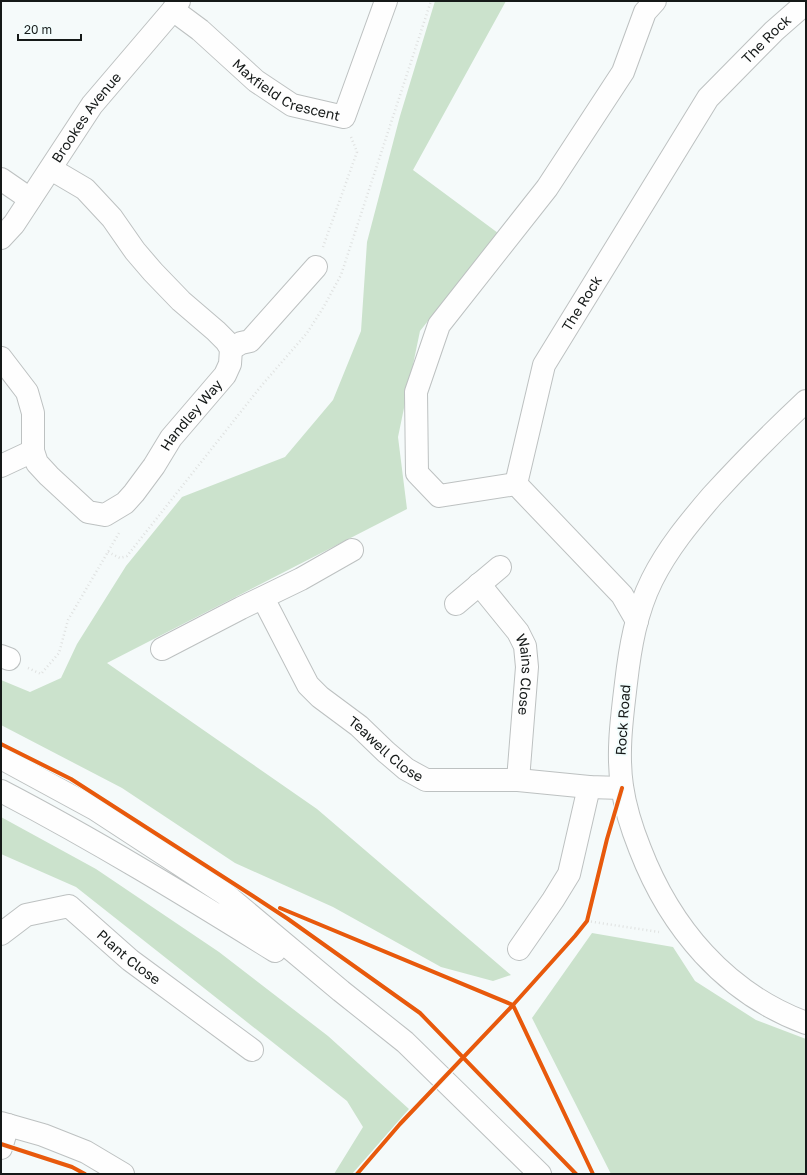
<svg xmlns="http://www.w3.org/2000/svg" width="807" height="1175" font-family="'Golos Text',sans-serif">
<style>
.forest{fill:#cbe2cc}
.lines{fill:none;stroke-linecap:round;stroke-linejoin:round}
.minor-casing{stroke:#bdc1c1;stroke-width:24}
.major-casing{stroke:#bdc1c1;stroke-width:24}
.path{stroke:#dfe1e0;stroke-width:2.5;stroke-dasharray:1 3;stroke-linecap:butt}
.minor{stroke:#fefefe;stroke-width:22}
.major{stroke:#fefefe;stroke-width:22}
.cycleway-casing{stroke:#f2fdfd;stroke-width:6}
.cycleway{stroke:#e8590c;stroke-width:4}
.labels{text-anchor:middle;stroke-width:4;stroke-linejoin:round;paint-order:stroke}
.street-label{font-size:14px;fill:#151918;stroke:#f2fdfd}
</style>
<rect width="100%" height="100%" fill="#f5fafa"/>
<path class="forest" d="M435,1H506L413,170L498,233L420,331L398,437L407,509L107,663L317,809L511,975L493,981L441,967L333,907L235,863L122,788L1,725V680L30,692L61,678L77,644L126,566L182,497L285,457L333,400L361,331L367,242L400,116Z
M1,817L96,869L219,952L328,1036L409,1109L352,1174H334L363,1127L347,1101L76,887L1,854Z
M592,933L673,947L695,981L756,1020L806,1039V1174H611L532,1018Z"/>
<g class="lines">
<g class="minor-casing">
<g id="minor">
<path id="s1" d="M173,10L200,30L256,81L292,105L344,117L386,1"/>
<path d="M1,179L30,199"/>
<path id="s2" d="M1,238L14,224L92,105L173,10L179,1"/>
<path d="M231,349L241,343L250,341L316,267"/>
<path id="s3" d="M1,358L27,392L33,413V451L37,463L49,476L88,512L105,515L125,503L134,493L154,466L171,438L225,375L230,364L231,349L226,341L216,331L181,301L153,272L135,251L112,218L85,189L51,169"/>
<path d="M806,401C773,432 742,463 712,496C689,523 668,548 652,580C636,612 630,648 626,683C622,717 617,752 622,786C625,807 632,829 640,849C670,927 725,993 806,1023"/>
<path d="M1,466L33,451"/>
<path d="M516,484L439,496L417,473L416,392L439,325L547,188L623,72L645,12L655,1"/>
<path id="s4" d="M479,584L518,632L525,646L527,667L518,780"/>
<path id="s5" d="M263,598L308,685L320,697L359,726L386,752L406,769L426,780H518L589,787L622,788"/>
<path d="M456,604L500,567"/>
<path id="s6" d="M637,621L622,595L516,484L544,365L708,98L774,31L806,3"/>
<path d="M162,649L241,608L301,579L352,550"/>
<path d="M1,656L9,659"/>
<path id="s7" d="M1,934L26,915L69,906L130,960L252,1050"/>
<path d="M519,949L553,900L569,874L589,787"/>
<path d="M1,1123L43,1135L86,1152L123,1174"/>
<path d="M1,1148L8,1125"/>
</g>
</g>
<g class="major-casing">
<path id="major" d="M1,758L95,809L225,894L341,991L405,1042L540,1174
M1,791C95,840 185,895 275,951"/>
</g>
<path class="path" d="M323,247L357,152L351,137
M108,552L120,558L127,556L262,385L307,333L323,308L341,275L431,1
M28,668L41,674L59,653L68,620L119,533
M587,921L659,932"/>
<use href="#minor" class="minor"/>
<use href="#major" class="major"/>
<g class="cycleway-casing">
<path id="cycleway" d="M1,744L71,779L256,898L288,919L420,1013L576,1174
M280,908L513,1005L593,1174
M1,1144L72,1167L85,1174
M357,1174L400,1124L513,1005L575,936L587,921L607,839L622,788"/>
</g>
<use href="#cycleway" class="cycleway"/>
</g>
<g class="labels">
<g class="street-label">
<text dy="5" stroke="none"><textPath href="#s6" startOffset="702">The Rock</textPath></text>
<text dy="5" stroke="none"><textPath href="#s1" startOffset="141">Maxfield Crescent</textPath></text>
<text dy="5" stroke="none"><textPath href="#s2" startOffset="148">Brookes Avenue</textPath></text>
<text dy="5" stroke="none"><textPath href="#s6" startOffset="378">The Rock</textPath></text>
<text dy="5" stroke="none"><textPath href="#s3" startOffset="337">Handley Way</textPath></text>
<text dy="5" stroke="none"><textPath href="#s4" startOffset="106">Wains Close</textPath></text>
<text transform="translate(623 720) rotate(-86)" y="5">Rock Road</text>
<text dy="5" stroke="none"><textPath href="#s5" startOffset="199">Teawell Close</textPath></text>
<text dy="5" stroke="none"><textPath href="#s7" startOffset="154">Plant Close</textPath></text>
</g>
</g>
<rect width="807" height="1175" fill="none" stroke="#151918" stroke-width="4"/>
<path d="M18 34v6h63v-6" fill="none" stroke="#151918" stroke-width="2"/>
<text x="24" y="34" font-size="12" fill="#151918" stroke="#f2fdfd" stroke-width="3" paint-order="stroke">20 m</text>
</svg>
